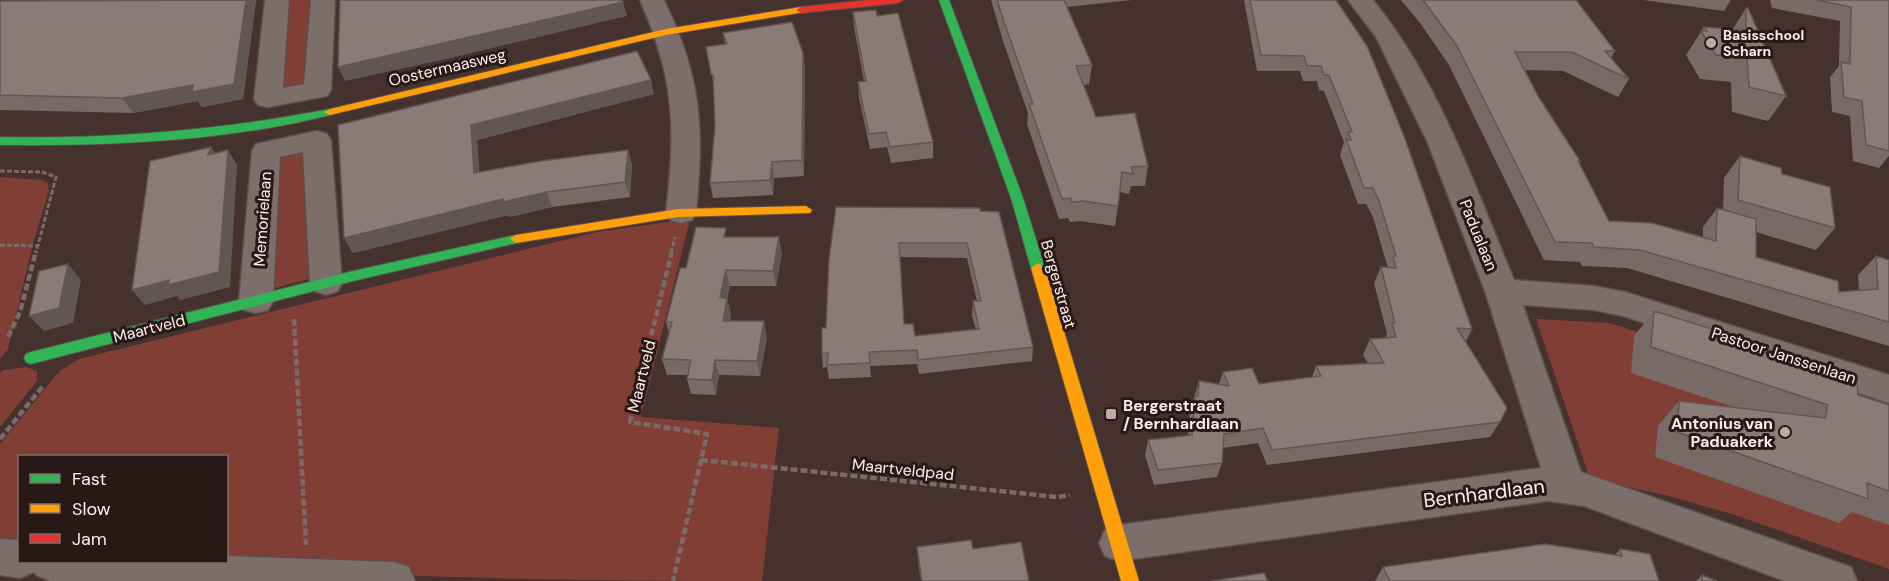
<svg xmlns="http://www.w3.org/2000/svg" width="1889" height="581" font-family="'DM Sans',sans-serif">
<style>
.green{fill:#813e34}
.lines{fill:none;stroke-linecap:round;stroke-linejoin:round}
.street-casing{stroke:#5c4e4b;stroke-width:3}
.fast-casing{stroke:#5c4e4b;stroke-width:2}
.slow-casing{stroke:#5c4e4b;stroke-width:2}
.jam-casing{stroke:#5c4e4b;stroke-width:2}
.path-far1{stroke:#796b69;stroke-width:3;stroke-dasharray:5 2;stroke-linecap:butt}
.path{stroke:#796b69;stroke-width:4.5;stroke-dasharray:7 3;stroke-linecap:butt}
.street{fill:#7c6e6b;fill-rule:evenodd}
.fast{fill:#30b455;fill-rule:evenodd}
.slow{fill:#ff9f0a;fill-rule:evenodd}
.jam{fill:#e5322d;fill-rule:evenodd}
.wall{fill:#786a67;fill-rule:evenodd}
.shaded-wall{fill:#615654}
.building{fill:#8b7b78;stroke:#615654;stroke-width:1.5;fill-rule:evenodd}
.poi-dot{fill:#bdaba8;stroke:#281917;stroke-width:2}
.labels{text-anchor:middle;stroke-width:6;stroke-linejoin:round;paint-order:stroke}
.far-poi-label{font-size:14px;font-weight:bold;fill:#feece9;stroke:#281917;text-anchor:start}
.street-label{font-size:16px;fill:#feece9;stroke:#281917}
.poi-label{font-size:16px;font-weight:bold;fill:#feece9;stroke:#281917;text-anchor:start}
.near-street-label{font-size:20px;fill:#feece9;stroke:#281917}
</style>
<rect width="100%" height="100%" fill="#45322f"/>
<path class="green" d="M284,0H316L309,83L273,90Z
M300,151L311,155L312,278L265,291L279,156Z
M0,177L42,180L48,183L49,191L34,240L8,349L0,359Z
M690,219L641,417L779,428L762,581C559,581 357,577 155,562H226V456H20L19,551L0,549V444L52,380L61,370L79,359L597,232Z
M1536,319L1610,323L1889,415V569L1732,514L1665,495L1590,479Z
M26,367L37,371V381L0,427V373L3,370Z"/>
<g class="lines">
<g class="street-casing">
<path id="street" d="M265,0H289L283,88L304,84L311,0H335L331,90L327,96L268,107L258,105L254,99Z
M640,0H664C702,79 704,127 696,213L692,220L681,223L670,220L666,213C676,128 675,80 640,0Z
M1348,0H1373C1439,81 1474,184 1514,280L1594,286L1625,292L1889,375V403L1623,316L1594,310L1523,305L1581,472L1851,567L1857,581H1785L1584,506L1548,501L1119,561L1105,556L1099,543L1105,530L1119,525L1541,468L1485,291L1427,141L1376,37Z
M317,131L327,134L331,140L342,283L338,291L326,295L314,291L310,283L303,152L280,157L273,301L268,310L256,313L244,310L239,301L252,151L256,144Z
M0,539L20,540V562H226V556L394,562L409,567L415,581H50L36,575L34,572L20,578L0,575Z"/>
</g>
<g class="fast-casing">
<path id="fast" d="M939,0H949L1023,198L1045,268L1043,271H1033L1031,268L1011,198Z
M330,109L334,110V114C225,142 111,146 0,145V137C112,139 221,130 330,109Z
M516,235L522,239L521,242L353,281L31,364L26,362L24,358L26,354L31,352L353,271Z"/>
</g>
<g class="slow-casing">
<path id="slow" d="M801,7L805,8V12L666,35L330,115L324,112L330,109L666,29Z
M806,206L812,210L810,213L678,217L516,243L510,239L516,235L678,209Z
M1038,263L1045,268L1139,581H1121L1031,268Z"/>
</g>
<g class="jam-casing">
<path id="jam" d="M869,0H903L898,3L801,13L796,10L801,7Z"/>
</g>
<path class="path-far1" d="M0,171L42,172L56,177L36,253
M0,245L37,246
M671,253L675,237"/>
<path class="path" d="M672,251L630,422L707,434L673,581
M294,319L306,545
M8,337L20,312L36,251
M0,439L43,386
M701,460L1057,497L1070,495"/>
<use href="#street" class="street"/>
<use href="#fast" class="fast"/>
<use href="#slow" class="slow"/>
<use href="#jam" class="jam"/>
</g>
<path class="wall" d="M256,0L243,99L202,107L198,101L133,113L0,110V1Z
M991,0H1132L1067,7L1092,65L1089,84L1084,85L1096,117L1148,166L1145,186H1131L1129,194L1120,192L1115,226L1080,221L1070,222L1068,218L1059,219L1027,124L1028,113L1003,41Z
M1244,0H1336L1472,329L1466,341L1500,422L1490,437L1267,465L1258,443L1223,448L1222,463L1217,477L1154,485L1145,455L1148,440L1188,436L1190,411L1199,381L1219,384L1223,372L1259,384L1312,377L1316,366L1368,363L1363,355L1370,339L1385,338L1387,334L1374,283L1381,267L1388,268L1373,217L1366,204H1358L1340,155L1344,142L1324,91L1319,90L1317,81H1303L1300,71H1257Z
M1401,0H1576L1615,51L1611,58L1629,79L1618,97L1563,71L1525,70L1538,96L1580,161L1579,164L1609,221L1703,237V227L1717,208L1723,210L1724,178L1740,156L1782,174L1835,228L1816,250L1756,232V257L1839,292L1859,291L1858,275L1876,256L1889,260V346L1627,268L1582,266L1580,262L1544,260L1449,65L1420,23Z
M1643,0H1731L1724,11Z
M1770,0H1889V156L1879,168L1853,161L1850,116L1832,112L1830,77L1839,66L1840,21L1772,8Z
M1746,8L1786,96L1768,121L1732,112L1731,82L1700,79L1686,55L1704,27L1733,29Z
M853,12L877,16L933,142V158L891,163L887,147L870,149L859,97L858,82L864,81L854,27Z
M723,33L803,53L805,69L804,176L774,178L773,195L713,198L710,183L715,126L714,86L706,47L725,44Z
M654,94L477,140L479,172L628,150L632,165L630,197L552,207L509,217L508,215L353,253L344,238L338,125Z
M980,211L1033,347L1032,361L919,374L917,364L870,366L871,377L829,379L827,367L823,368L822,354L826,328L829,259ZM900,257L967,258L977,301H973L972,316L976,330L915,336L904,324Z
M727,237L782,253L776,286H730L727,299L731,314L730,321L767,337L760,376L719,375L716,395L691,394L687,379L688,375H667L662,359L669,333L666,322L686,268Z
M1654,311L1858,395L1889,405V525L1852,512L1839,523L1655,457L1658,426L1679,401L1734,407L1631,373L1634,336Z
M917,547L973,549L1029,581H921L918,561Z
M1620,549L1659,581H1375L1383,567L1615,555Z
M1702,575L1717,581H1696Z"/>
<path class="shaded-wall" d="M246,0H256L243,99L202,107L198,101L133,113L122,98L193,85Z
M623,2L627,16L442,60L345,81L338,67Z
M803,53L805,69L804,176L802,160Z
M651,80L654,94L477,140L480,188L474,173L471,125Z
M211,147L221,162L208,155Z
M228,150L237,165L230,287L180,300L177,296L145,305L132,290L169,280Z
M628,150L632,165L630,197L625,182Z
M772,162L774,178L773,195L770,180Z
M547,192L552,207L509,217L508,215L353,253L344,238L503,199Z
M779,237L782,253L776,286L773,271Z
M68,264L81,280L73,323L44,331L29,316Z
M726,270L730,286L724,313L720,297Z
M727,299L731,314L727,336L723,321Z
M764,321L767,337L760,376L757,361Z
M715,360L719,375L716,395L712,380Z"/>
<path class="building" d="M246,0L234,84L192,92L193,85L122,98L0,95V1Z
M340,0H622L623,2L338,67Z
M997,0H1064L1092,65L1076,66L1096,117L1135,113L1148,166L1131,167L1133,174L1122,172L1118,206L1083,201L1072,202L1071,198L1062,199L1029,104H1033L1004,22Z
M1250,0H1336L1367,46L1404,136L1472,329L1457,328L1507,408L1500,422L1272,450L1263,428L1224,434L1222,463L1158,470L1148,440L1192,435L1195,396H1198L1199,381L1229,386L1223,372L1252,368L1259,384L1321,376L1316,366L1384,363L1370,339L1396,337L1392,323H1395L1381,267L1396,268L1393,256H1396L1379,201L1373,188H1364L1346,139L1351,140L1348,132H1352L1329,75H1324L1321,66H1307L1304,56L1261,55Z
M1423,0H1576L1615,51H1605L1629,79L1572,52H1515L1538,96L1580,161H1578L1609,221L1652,223L1716,241L1717,208L1756,219V257L1838,281L1839,292L1878,289L1876,256L1889,260V322L1640,250L1594,247L1592,243L1555,242L1457,46Z
M1817,0H1889V151L1866,145L1862,101L1844,97L1841,62L1850,64L1851,7Z
M1746,8H1748L1786,96L1749,87L1747,58L1716,55L1701,31H1707L1704,27L1746,30Z
M876,10L877,16L898,13L933,142L890,147L886,132L869,134L858,82L866,81L853,12Z
M792,22L803,53L802,160L772,162L770,180L710,183L715,126L713,75L711,74L706,47L727,44L723,33Z
M637,51L651,80L471,125L474,173L541,161L628,150L625,182L547,192L503,202V199L344,238L338,125Z
M211,147L208,155L228,150L219,272L168,285L169,280L132,290L150,161Z
M1740,156L1781,168L1782,174L1830,187L1835,228L1738,200Z
M836,207L980,208V211L999,212L1033,347L918,360L917,350L869,352L870,363L827,365L828,353L822,354V328H826L829,259ZM899,243H967L981,301H973L979,329L915,336L913,324H904Z
M696,227L726,228L724,237H779L773,271L726,270L720,297L727,299L723,321H764L757,361L715,360L712,380L687,379L691,360L662,359L672,322H666L680,268H686Z
M68,264L59,308L29,316L39,271Z
M1654,311L1725,333V340L1857,382L1858,395L1889,405V491L1867,483L1868,499L1677,432L1679,401L1825,418L1828,405L1651,347Z
M971,540L973,549L1021,542L1029,581H922L917,547Z
M1545,544L1622,556L1620,549L1650,554L1659,581H1390L1383,567Z
M1264,573L1268,581H1211Z
M1702,575L1717,581H1702Z"/>
<g class="poi-dot">
<circle cx="1711" cy="43" r="6"/>
<rect x="1105" y="408" width="12" height="12" rx="3"/>
<circle cx="1785" cy="432" r="6"/>
</g>
<g class="labels">
<g class="far-poi-label">
<text x="1723" y="40">Basisschool<tspan x="1723" dy="16">Scharn</tspan></text>
</g>
<g class="street-label">
<text transform="translate(447 67) rotate(-13)" y="6">Oostermaasweg</text>
<text transform="translate(262 219) rotate(-86)" y="6">Memorielaan</text>
<text transform="translate(1479 235) rotate(68)" y="6">Padualaan</text>
<text transform="translate(1059 284) rotate(74)" y="6">Bergerstraat</text>
<text transform="translate(149 328) rotate(-14)" y="6">Maartveld</text>
<text transform="translate(1784 355) rotate(18)" y="6">Pastoor Janssenlaan</text>
<text transform="translate(641 376) rotate(-76)" y="6">Maartveld</text>
<text transform="translate(903 469) rotate(6)" y="6">Maartveldpad</text>
</g>
<g class="poi-label">
<text x="1123" y="411">Bergerstraat<tspan x="1123" dy="18">/ Bernhardlaan</tspan></text>
<text x="1773" y="429" text-anchor="end">Antonius van<tspan x="1773" dy="18">Paduakerk</tspan></text>
</g>
<g class="near-street-label">
<text transform="translate(1484 493) rotate(-7)" y="7">Bernhardlaan</text>
</g>
</g>
<rect x="18" y="455" width="210" height="108" fill="#281917" stroke="#7e6d6b" stroke-width="1.5"/>
<rect x="30" y="474" width="30" height="9" fill="#30b455" stroke="#7e6d6b" stroke-width="1.5"/>
<text x="72" y="485" font-size="18" fill="#feece9">Fast</text>
<rect x="30" y="504" width="30" height="9" fill="#ff9f0a" stroke="#7e6d6b" stroke-width="1.5"/>
<text x="72" y="515" font-size="18" fill="#feece9">Slow</text>
<rect x="30" y="534" width="30" height="9" fill="#e5322d" stroke="#7e6d6b" stroke-width="1.5"/>
<text x="72" y="545" font-size="18" fill="#feece9">Jam</text>
</svg>
